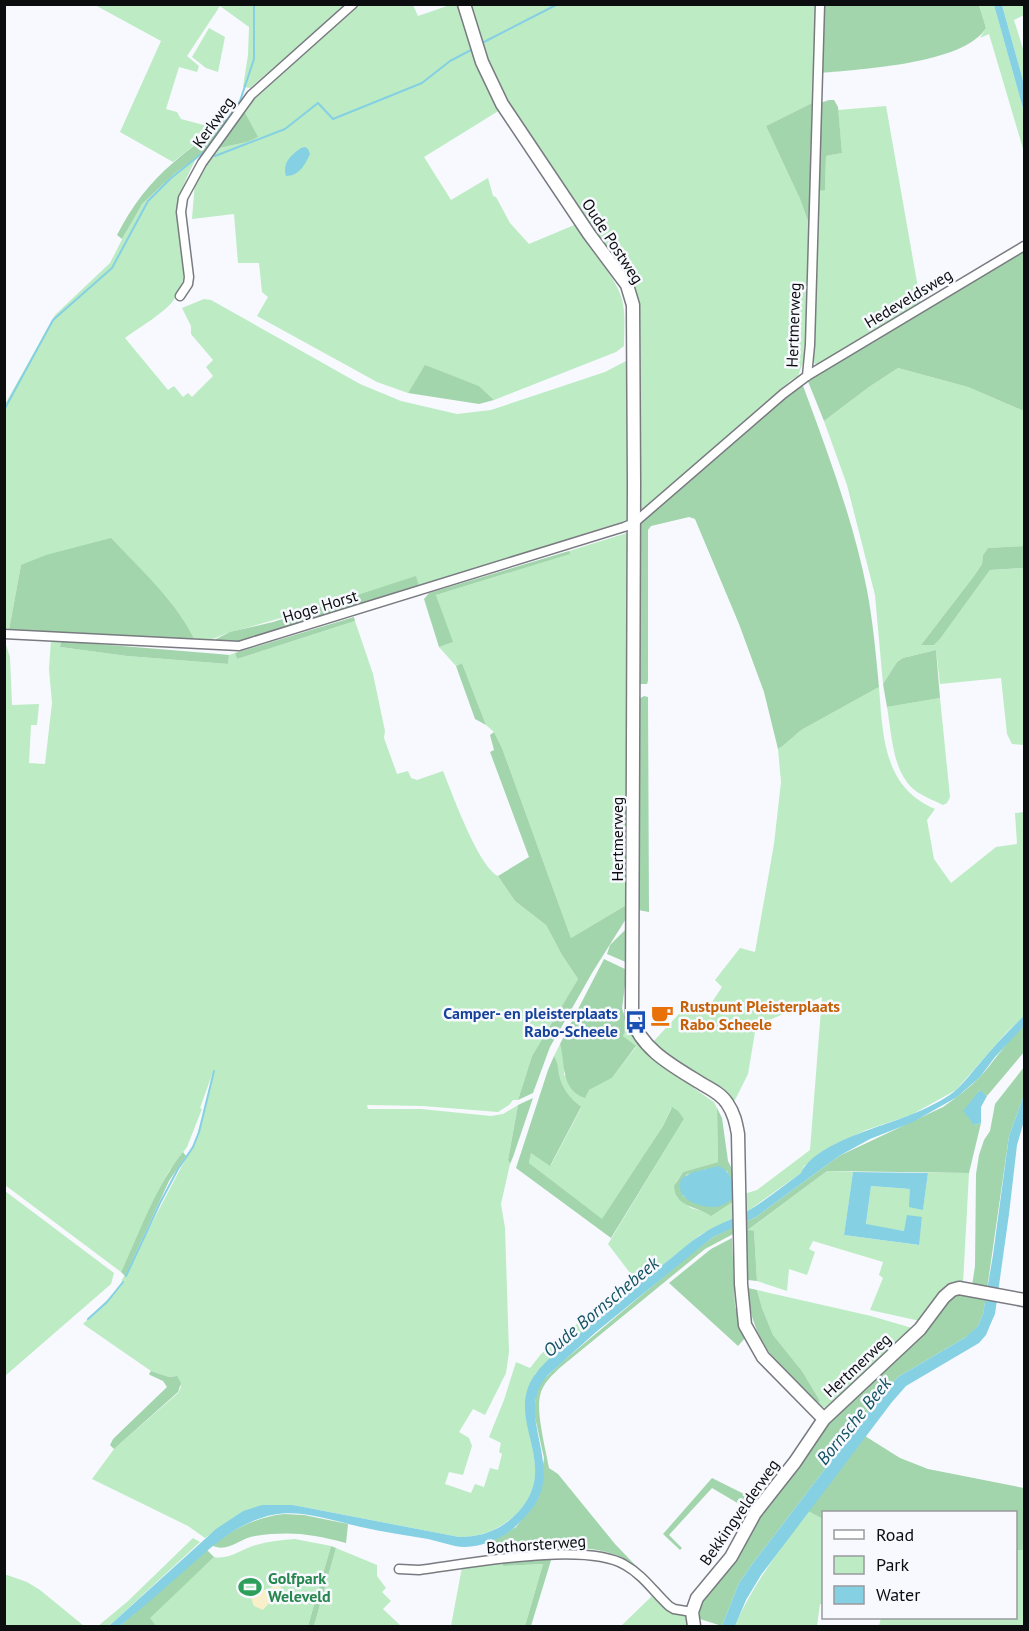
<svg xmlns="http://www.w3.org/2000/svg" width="1029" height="1631" font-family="'PT Sans',sans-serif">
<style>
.green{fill:#bcebc4}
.forest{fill:#a2d5ab;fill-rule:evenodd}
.sand{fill:#f9f0ca}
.water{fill:#85d0e3}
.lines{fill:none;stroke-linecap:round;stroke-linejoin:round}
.stream{stroke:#85d0e3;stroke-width:2}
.street-casing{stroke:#797b81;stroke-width:11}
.secondary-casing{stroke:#797b81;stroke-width:15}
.street{stroke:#fff;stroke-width:8}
.secondary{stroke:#fff;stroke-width:12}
.labels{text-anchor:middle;stroke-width:5;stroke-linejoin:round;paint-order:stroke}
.street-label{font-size:16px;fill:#0c0d0f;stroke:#f7f9fe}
.food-label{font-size:16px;font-weight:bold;fill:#c56008;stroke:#f7f9fe;text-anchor:start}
.transit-label{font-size:16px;font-weight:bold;fill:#164399;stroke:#f7f9fe;text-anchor:end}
.leisure-label{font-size:16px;font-weight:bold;fill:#27864d;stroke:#f7f9fe;text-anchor:start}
.water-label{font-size:18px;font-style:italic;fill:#145361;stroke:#f7f9fe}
</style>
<rect width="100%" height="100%" fill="#f7f9fe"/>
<path class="green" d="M95,5H346L250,88L243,87L248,55L249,27L220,6L187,56L199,66L197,72L179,67L166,109L177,112L181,119L215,128L173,162L120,132L161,41Z
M357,5H413L418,16L450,5H462L479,67L500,110L424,157L451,200L488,178L493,196L496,197L510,223L529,244L579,223C585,249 607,265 618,289C627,306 624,327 624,346L616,352L494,400L479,386L425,366L408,393L377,382L257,316L268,297L262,292L259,263H238L234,214L192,219L195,181L215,149L247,142L257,137L243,109L259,89Z
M468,5H816L812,103L766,126L800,199L809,224L806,354L798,376L791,380L638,514L637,300L497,84L486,65Z
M979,5H994L1024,112V152L989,34L980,38L986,28Z
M1002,5H1024V15L1014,20L1024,52V84Z
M209,28L225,37L218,72L206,68L192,57Z
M886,106L921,305L821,364H815L813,361L817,191L825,189L826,156L842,153L838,110Z
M198,154C191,170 179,189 179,207C179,240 195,272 173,301C164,313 137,329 125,338L168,390L174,386L183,397L188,393L192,397L213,376L206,367L213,360L191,334V326L182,308L204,299L211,300L360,384L401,401L457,414L491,410L605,372L630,359L631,519L419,586L416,577C354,595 293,616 231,632C217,636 213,641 196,643L21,565L9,630H5L4,406L55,315L110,263L134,216L142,204L175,173Z
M898,368L968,387L1024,411V546L988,548L983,555L982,564L974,576L921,645H934L940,639L990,570L1024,568V745L1012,744L1007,734L1001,678L940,684L936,650L903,658L897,662L883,684L875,595L847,485L824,421L869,387Z
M627,533L628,904L571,938L502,748L494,732L486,725L462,663L456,666L439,647L452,642L436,595L569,554V551Z
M355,621L373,674L385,731L384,738L397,774L408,771L411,778L417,780L443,771C452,793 478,866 498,876L515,901L546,925L562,955L578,979L532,1056L518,1100H513L509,1105L498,1112L423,1106L367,1105L368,1109H421L491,1116L503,1114L518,1105L508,1160L510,1164L501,1204L505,1228L509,1352L506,1373L485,1415L473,1409L459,1432L469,1438L472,1446L463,1475L449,1472L445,1484L471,1493L475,1484L484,1487L490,1468L498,1470L502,1454L499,1452L501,1443L489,1437L504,1400L516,1362L530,1368L541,1354L633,1277L608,1244L684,1119L671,1108L663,1126L602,1220L529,1163L531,1152L551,1165L581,1108C573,1101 566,1094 561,1085C557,1075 559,1065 554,1056L560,1044L565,1060L564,1075L589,1090L612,1078L636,1047L623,1036L628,1026C642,1052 689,1085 714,1102L717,1108L718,1162L683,1172L676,1182L677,1197L691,1208L706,1212L737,1199V1216L700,1235L628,1293L536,1373C504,1423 565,1469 514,1516C498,1530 481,1537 459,1537L293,1505L243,1511L205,1538L188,1526L92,1479L114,1449L178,1393L181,1387L176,1376L169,1377L151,1371L83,1324L121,1286L122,1280L196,1139L205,1110L213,1072L200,1108L202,1109L187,1147L169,1171L158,1191L121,1272L5,1185L4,639L10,657L12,705L39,704L37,725H31L29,763L45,764L52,703L49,669L51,640L61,641L60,647L127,656L228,664L229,655L235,653L237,659Z
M879,687C883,736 883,787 935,809L927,820L934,859L951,883L996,847L1017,844L1015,813L1024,812V1016L1006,1033L956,1090L911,1115L866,1130L834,1145L804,1166L801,1173L745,1213L744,1194L757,1190L810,1150L822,997L756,1026L748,1074L733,1104L725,1095L652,1043L689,1003L704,1014L722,987L715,980L740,948L755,952L774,844L781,782L778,749C788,743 794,735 803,729Z
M940,698L950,797L947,803L943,805C935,801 925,797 917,792C892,774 892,735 887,707Z
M827,1171L853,1172L844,1235L918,1245L922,1217L904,1231L866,1225L871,1186L910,1189L923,1209L928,1173H969L963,1284L920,1321L870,1310L883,1278L879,1275L883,1262L813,1241L809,1249L815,1252L807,1275L789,1269L787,1291L757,1281L754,1231H747Z
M5,1191L114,1273L111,1284L5,1376Z
M757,1290L871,1316L912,1328L833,1406L826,1408L815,1405L820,1401L802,1371L773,1335L762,1308Z
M808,1511L823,1519V1604H820L817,1626H735C754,1582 780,1550 808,1511Z
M193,1538L200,1542L109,1626H98L127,1602Z
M295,1539L331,1546L308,1626H140L214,1557C230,1560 241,1549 256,1545C269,1541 282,1540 295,1539Z
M336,1548L377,1565V1576L386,1588L382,1592L391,1601L383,1609L401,1626H314Z
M1016,1550H1024V1626H879L881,1618H1016Z
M503,1563V1566L543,1564L525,1626H451L462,1567Z
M4,1574L27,1582L40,1590L84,1626H5Z
M642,1584L687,1615L691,1626H621L652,1596Z"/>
<path class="forest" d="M824,5H979L986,28C964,64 861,69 821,73Z
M829,100H834L838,107L842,153L826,156L825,190L817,191L820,103Z
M812,103L809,224L800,199L766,126Z
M243,109L258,137L247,142L215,149Z
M223,118L227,119L205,151L175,173L142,204L122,239L117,235C132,206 149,183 174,162C191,147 209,136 223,118Z
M1024,250V411L968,387L898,368L869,387L824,421L807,379Z
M425,365L479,386L494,400L479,404L408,393Z
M802,383C827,451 853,519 867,590C873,622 876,655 879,687L803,729C794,735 788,743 778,749L764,692L739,624L695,519L689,517L651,526L648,530V681L647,684H638V525L761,416Z
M111,538C141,570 178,603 196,643L9,630L21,565L46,555Z
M1024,546V568L990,570L940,639L934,645H921L974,576L982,564L983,555L988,548Z
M569,551L570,554L436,595L453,642L439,647L424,599L429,593Z
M416,576L419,586L242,643L210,642L230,632L273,622Z
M354,617L355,621L237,659L235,653Z
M61,641L219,654L229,655L228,664L127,656L60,647Z
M936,650L940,698L887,707L883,684L897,662L903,658Z
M462,663L486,725L475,719L456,666Z
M644,696L648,697L649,912L638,910L639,699Z
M494,732L502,748L571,938L628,904L629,914L592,973L550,1047L533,1093L518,1100L532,1056L578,979L562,955L546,925L515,901L498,876L529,857L490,752L494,750L490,735Z
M631,924L628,963L607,954L610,945Z
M604,959L627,970L622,1008L628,1026L623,1036L636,1046L612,1078L589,1090L585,1098C560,1089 566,1065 560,1044Z
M1024,1026V1052L987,1096L979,1090L974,1125L981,1123L969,1173L827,1171L748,1230L754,1231L757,1281L748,1280L745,1222L756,1217L839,1156L943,1107C956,1098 969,1088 980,1077C995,1060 1007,1041 1024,1026Z
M554,1056C558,1063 558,1068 559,1075C562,1089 570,1098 581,1107L550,1166L531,1153L529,1163L602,1219L663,1126L672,1107L678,1111L684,1119L611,1238L516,1168L548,1070Z
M1024,1067V1095L1009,1136L987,1289L972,1286L975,1266L976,1174L979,1155L984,1140L990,1131L995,1104Z
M533,1098L513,1157L510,1164L508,1160L518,1105Z
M717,1108L722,1118L728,1161L734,1173L737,1199L711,1216C698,1206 675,1208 674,1186L683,1172L718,1162ZM706,1169L727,1171L734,1188L707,1206L696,1203L683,1196L686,1175Z
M183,1152L186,1156L169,1181L125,1276L121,1272C140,1232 155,1187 183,1152Z
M737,1225V1232L705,1249L562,1366C553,1374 542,1384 540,1396C536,1413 546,1450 549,1468L558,1474L615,1544L638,1568C600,1536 540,1551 496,1556L492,1541L516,1527L538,1499L544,1458L534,1413L536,1395L541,1382L561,1363L687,1257L713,1237Z
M732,1238L735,1306L745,1338L738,1346L669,1283L711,1249Z
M748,1288L757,1290L762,1308L773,1335L802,1371L820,1401L815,1405C782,1369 749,1341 748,1288Z
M956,1291L986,1297L983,1314L978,1326L971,1334L898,1377L884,1392L753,1563L739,1583L722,1626L700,1619L697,1615L699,1603C740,1542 781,1480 828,1424C867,1377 913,1335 956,1291Z
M151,1371L169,1377L177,1376L181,1383L178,1392L114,1449L110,1445L113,1439L167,1387L163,1381L150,1375L149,1374Z
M865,1436L900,1458L928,1469L1024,1488V1550H1016V1512H824L823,1519L808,1511Z
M712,1478L758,1501L751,1511L712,1488L669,1535L682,1548L680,1550L663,1534Z
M284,1514L304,1515L348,1524L346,1543C312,1534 290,1531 255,1536C239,1538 228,1554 211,1545C234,1529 256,1517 284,1514Z
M331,1546L336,1548L314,1626H308Z
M207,1550L214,1557L150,1618L156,1626H120Z
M552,1557L531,1626H525L543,1564L503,1566V1563Z"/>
<path class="sand" d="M280,1577L283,1581L280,1584L281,1589L263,1610L254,1606L251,1598L252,1592L270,1589Z"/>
<path class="water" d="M994,5H1002L1024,84V112Z
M305,147L308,149L310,154C305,165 299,176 286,176C282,163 291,155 301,148Z
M1024,1016V1026L995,1057L980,1077L957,1097L913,1122L870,1139L839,1156L756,1217L713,1237L596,1332L548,1375C515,1411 557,1455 539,1497C535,1507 525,1517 517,1525C502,1540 476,1550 455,1546C446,1544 437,1541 428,1539C406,1535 383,1532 361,1527C333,1521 301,1509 272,1515C235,1523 209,1549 182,1573C161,1591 141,1609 120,1626H109L216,1529L243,1511L262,1505H293L459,1537C480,1537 498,1531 513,1517C566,1468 503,1422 534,1376C547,1357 570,1342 588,1327C613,1305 639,1284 665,1263C677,1254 688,1243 701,1235C715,1225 731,1220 746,1212C765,1201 783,1186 801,1173C815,1143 881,1127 910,1115C925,1109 942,1101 955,1091C964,1083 972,1072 980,1063C994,1046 1008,1031 1024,1016Z
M980,1090L987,1096L981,1107V1123L974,1125L963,1111Z
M1024,1095V1121L1017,1145L1009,1214L995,1314L991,1323L986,1335L979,1343L906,1386L892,1402L761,1575L746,1600L735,1626H722L739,1583L753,1563L884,1392L898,1377L966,1337L978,1326L983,1314L993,1255L1009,1136Z
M719,1166C732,1172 734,1184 733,1198C728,1202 723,1206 716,1207C699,1208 672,1198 682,1178L693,1172Z
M853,1172L928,1173L923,1210L909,1207L910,1189L871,1186L866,1224L904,1231L907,1215L922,1217L919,1245L844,1235Z"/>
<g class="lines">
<path class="stream" d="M484,42L558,4
M215,156L285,129L318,103L333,119L422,83L450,61L473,49
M4,410L53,320L112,268L148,201L171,178L205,151L240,101L254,59V4
M126,1276L160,1203L178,1169L193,1147L199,1132L214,1071
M88,1319L107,1302L123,1282"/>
<g class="street-casing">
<path id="street" d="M180,296L188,284L189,277L181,212L183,198L202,163L251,95L353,4
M807,376L810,345L820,4
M4,634L239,646L624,527L634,523L783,394L807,376L1024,246
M399,1569L419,1570C467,1564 585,1541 625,1565C643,1575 654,1592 669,1606L674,1609L692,1612"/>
</g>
<g class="secondary-casing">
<path id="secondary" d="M464,4L482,62L502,104L589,234L627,285L633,305L634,485L632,1018C641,1050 675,1067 702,1084C711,1089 721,1094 727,1103C734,1113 736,1123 738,1134L741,1284L745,1325L763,1357L824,1419
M694,1626L692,1612L697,1598L731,1557L755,1513L795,1462L824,1419L920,1329L944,1297L952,1290L959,1288L1024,1300"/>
</g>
<use href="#street" class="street"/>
<use href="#secondary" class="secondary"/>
</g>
<defs>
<g id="cafe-bare" transform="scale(1.8)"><path d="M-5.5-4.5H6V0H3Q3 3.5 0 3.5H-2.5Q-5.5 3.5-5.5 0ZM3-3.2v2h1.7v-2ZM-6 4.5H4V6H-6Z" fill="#e8710a" stroke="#f7f9fe" stroke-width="2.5" paint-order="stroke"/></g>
<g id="bus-bare" transform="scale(1.8)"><path d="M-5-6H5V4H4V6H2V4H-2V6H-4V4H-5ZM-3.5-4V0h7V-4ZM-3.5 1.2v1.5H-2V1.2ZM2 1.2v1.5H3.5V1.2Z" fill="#1a4fb4" stroke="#f7f9fe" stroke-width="2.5" paint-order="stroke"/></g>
<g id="stadium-bare" transform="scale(1.8)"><path d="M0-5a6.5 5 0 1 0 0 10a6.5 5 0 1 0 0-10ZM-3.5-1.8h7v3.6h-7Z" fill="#2e9e5b" stroke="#f7f9fe" stroke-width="2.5" paint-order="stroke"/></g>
</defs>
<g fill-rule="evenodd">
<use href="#cafe-bare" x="662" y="1015"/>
<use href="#bus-bare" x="636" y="1022"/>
<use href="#stadium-bare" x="250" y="1587"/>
</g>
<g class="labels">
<g class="street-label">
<text transform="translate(213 122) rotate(-54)" y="6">Kerkweg</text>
<text transform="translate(613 241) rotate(57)" y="6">Oude Postweg</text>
<text transform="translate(908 298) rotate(-31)" y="6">Hedeveldsweg</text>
<text transform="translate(793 325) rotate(-88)" y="6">Hertmerweg</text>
<text transform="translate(320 606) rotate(-17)" y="6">Hoge Horst</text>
<text transform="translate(617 839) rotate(-90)" y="6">Hertmerweg</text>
<text transform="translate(857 1365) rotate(-43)" y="6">Hertmerweg</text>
<text transform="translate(739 1512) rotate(-55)" y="6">Bekkingvelderweg</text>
<text transform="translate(536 1544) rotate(-4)" y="6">Bothorsterweg</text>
</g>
<g class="food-label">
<text x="680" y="1012">Rustpunt Pleisterplaats<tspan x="680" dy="18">Rabo Scheele</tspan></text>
</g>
<g class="transit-label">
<text x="618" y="1019">Camper- en pleisterplaats<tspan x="618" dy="18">Rabo-Scheele</tspan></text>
</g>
<g class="leisure-label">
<text x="268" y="1584">Golfpark<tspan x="268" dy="18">Weleveld</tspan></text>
</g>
<g class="water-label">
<text transform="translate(601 1307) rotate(-40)" y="6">Oude Bornschebeek</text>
<text transform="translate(854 1421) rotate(-51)" y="6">Bornsche Beek</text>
</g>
</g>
<rect width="1029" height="1631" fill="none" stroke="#0c0d0f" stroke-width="12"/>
<rect x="822" y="1511" width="195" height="108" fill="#f7f9fe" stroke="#999b9e" stroke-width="1.5"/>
<rect x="834" y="1530" width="30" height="9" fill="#ffffff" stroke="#999b9e" stroke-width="1.5"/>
<text x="876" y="1541" font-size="18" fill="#0c0d0f">Road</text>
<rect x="834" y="1556" width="30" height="18" fill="#bcebc4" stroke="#999b9e" stroke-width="1.5"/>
<text x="876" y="1571" font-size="18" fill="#0c0d0f">Park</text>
<rect x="834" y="1586" width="30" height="18" fill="#85d0e3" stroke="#999b9e" stroke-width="1.5"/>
<text x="876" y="1601" font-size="18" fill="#0c0d0f">Water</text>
</svg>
